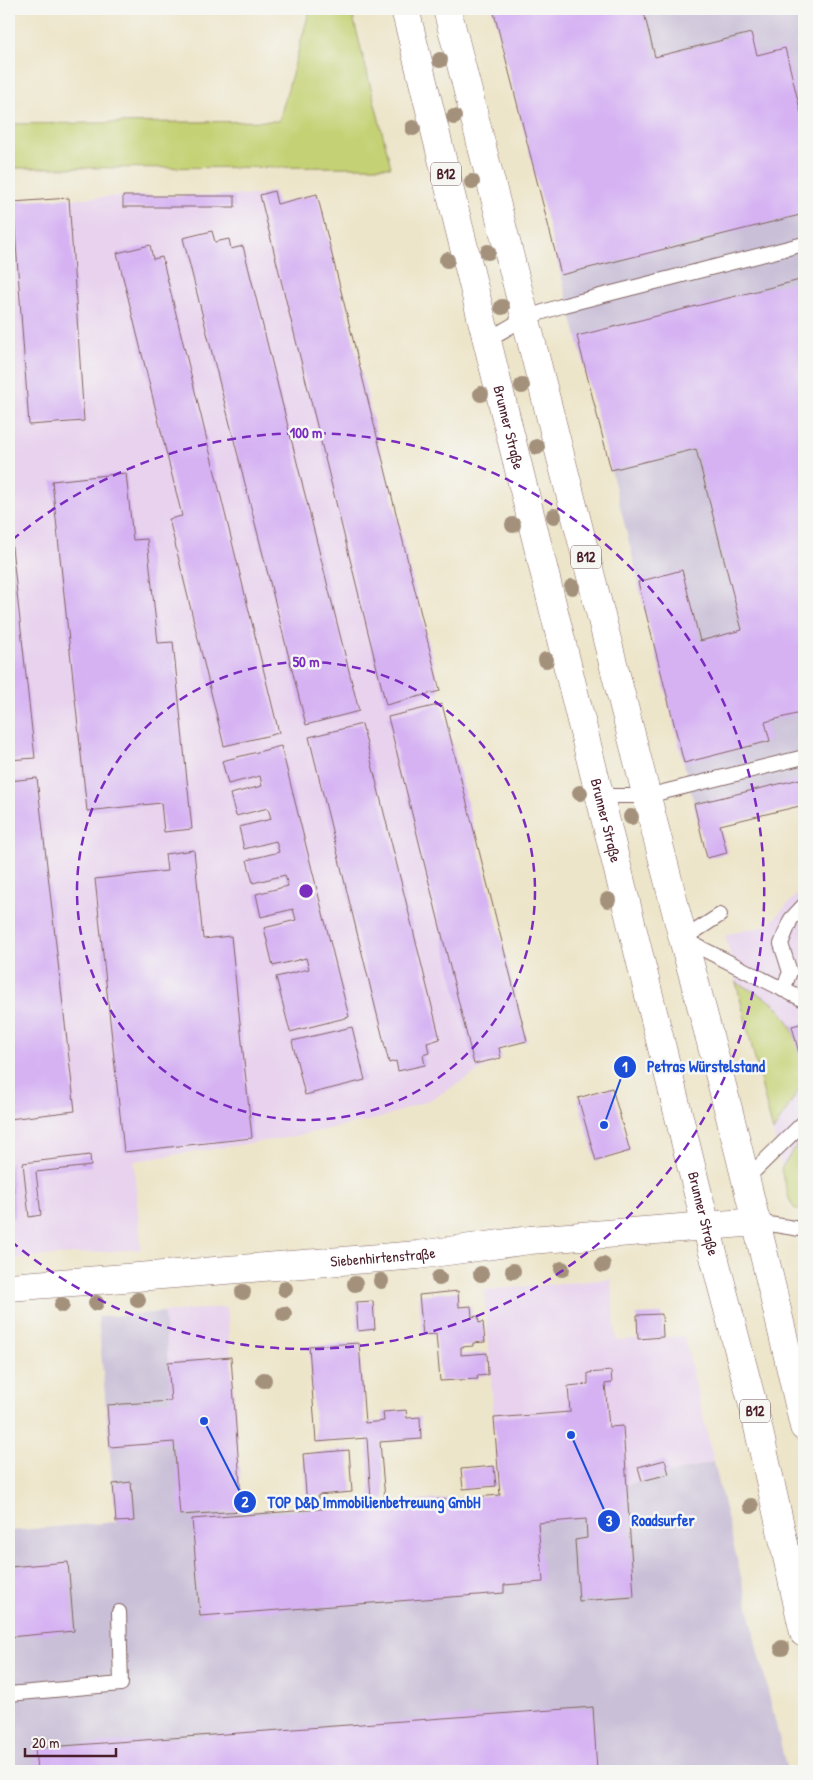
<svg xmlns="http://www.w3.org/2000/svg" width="813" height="1780" font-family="'Patrick Hand',sans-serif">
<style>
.built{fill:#e8d2ee}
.industrial{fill:#c9bfd7}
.green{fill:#c4d274;stroke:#877850}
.building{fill:#d6b2f3}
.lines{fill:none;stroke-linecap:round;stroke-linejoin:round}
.service-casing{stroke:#836462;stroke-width:16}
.minor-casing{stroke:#836462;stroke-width:29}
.primary-casing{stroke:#836462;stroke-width:29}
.service{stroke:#fff;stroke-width:14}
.minor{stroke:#fff;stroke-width:28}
.primary{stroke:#fff;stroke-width:28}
.tree{fill:#a4917c}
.ring{fill:none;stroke:#7b2cbf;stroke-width:2.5;stroke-dasharray:9 6}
.labels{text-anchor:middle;stroke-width:5;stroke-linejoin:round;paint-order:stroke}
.shield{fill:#f6f6f2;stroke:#7e6067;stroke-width:1}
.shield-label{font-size:14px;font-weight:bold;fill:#4a1f2b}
.street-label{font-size:15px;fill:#4a1f2b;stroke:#f6f6f2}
.centre{fill:#7b2cbf;stroke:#f6f6f2;stroke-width:2.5}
.ring-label{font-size:15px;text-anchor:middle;font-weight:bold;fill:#7b2cbf;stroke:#f6f6f2;stroke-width:5;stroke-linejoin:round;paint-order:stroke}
.leader{fill:none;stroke:#1d4ed8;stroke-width:2}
.callout-dot{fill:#1d4ed8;stroke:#f6f6f2;stroke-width:2}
.mark-label{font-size:15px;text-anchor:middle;font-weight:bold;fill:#fff}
.callout-label{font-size:16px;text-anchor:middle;font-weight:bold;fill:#1d4ed8;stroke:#f6f6f2;stroke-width:5;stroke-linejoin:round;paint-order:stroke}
</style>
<rect width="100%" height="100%" fill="#f6f6f2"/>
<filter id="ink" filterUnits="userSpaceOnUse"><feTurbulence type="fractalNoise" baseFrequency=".02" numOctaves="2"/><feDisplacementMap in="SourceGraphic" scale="10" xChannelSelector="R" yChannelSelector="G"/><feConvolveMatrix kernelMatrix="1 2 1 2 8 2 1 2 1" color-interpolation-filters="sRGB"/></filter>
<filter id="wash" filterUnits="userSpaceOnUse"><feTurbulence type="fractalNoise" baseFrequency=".0096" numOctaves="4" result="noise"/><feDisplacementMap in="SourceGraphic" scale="20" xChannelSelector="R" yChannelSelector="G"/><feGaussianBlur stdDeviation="1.12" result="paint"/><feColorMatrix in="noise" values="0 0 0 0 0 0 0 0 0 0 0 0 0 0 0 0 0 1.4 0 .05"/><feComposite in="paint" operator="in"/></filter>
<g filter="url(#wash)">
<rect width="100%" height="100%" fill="#ede5c9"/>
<path class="built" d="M9,175H11L14,202L123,196L260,195L277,204L317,194L442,704L527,1041L499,1048L501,1058L434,1098L381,1118L285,1138L134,1161L141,1249L9,1259Z
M804,887V1212L794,1208L789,1199L725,935L768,925Z
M611,1279L616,1340L684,1336L714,1462L627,1485L500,1495L484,1290Z
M227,1307L242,1511L180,1515L164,1312Z"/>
<path class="industrial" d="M493,9H804V778L694,804L611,470Z
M164,1312L180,1515L371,1505L627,1485L714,1462L787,1771H9V1531L116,1522L98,1317Z"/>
<path class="green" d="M310,9H351L391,167L9,168V124L279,121Z
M736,982C747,989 763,995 773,1003C794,1020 802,1055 804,1081L773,1132Z
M804,1134V1212L794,1208L789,1199L781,1169Z"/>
<g id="blocks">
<path class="building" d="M493,9H643L655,57L751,33L757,55L785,48L804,125V214L561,275Z
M274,191L277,204L317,194L440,691L386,705L260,195Z
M123,196H235V207H123Z
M69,198L84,421L29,425L13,202Z
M212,231L215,242L229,239L231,249L243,246L359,711L306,725L183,238Z
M150,245L153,259L162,257L279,733L224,746L169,519L182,516L117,253Z
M804,279V712L765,722L770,741L684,763L638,582L682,570L700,641L742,630L696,449L611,470L577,336Z
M126,473L133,540L147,539L158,643L173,642L192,829L164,832L161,803L87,811L52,481Z
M9,529H10L35,758L9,760Z
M442,704L527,1041L499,1048L501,1058L474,1064L388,717Z
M362,724L440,1039L427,1043L429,1053L423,1055L425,1065L398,1071L396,1061L389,1063L309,737Z
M281,746L349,1017L290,1032L276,977L309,969L306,958L273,966L264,928L296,920L293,909L261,917L256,894L288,886L285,875L253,883L247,860L279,852L276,841L244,849L239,827L271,819L268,808L236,816L230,794L262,786L260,776L228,784L222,761Z
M37,778L75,1111L9,1119V781Z
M800,779L804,805L720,825L727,853L707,858L694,804Z
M194,850L203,939L231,936L252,1138L124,1152L95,879L167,871L165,854Z
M804,1023V1073L792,1026Z
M352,1027L365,1080L305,1095L292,1041Z
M612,1088L630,1151L596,1161L578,1098Z
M90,1155L91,1166L36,1172L41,1215L29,1217L23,1163Z
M9,1164H11L15,1218H9Z
M458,1291L459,1307L471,1306L472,1317L478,1316L479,1323L483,1322L485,1342L473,1343V1346L461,1347V1355L487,1353L488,1375L477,1376L478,1379L440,1381L436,1334L423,1335L419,1295Z
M373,1301L375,1329L358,1331L356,1302Z
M662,1314L663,1337L638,1339L637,1315Z
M359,1343L365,1423L384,1421L383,1412L406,1410L407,1418L420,1417L421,1439L380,1442L385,1499L371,1500L367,1438L316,1442L309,1346Z
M231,1357L242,1511L180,1515L174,1442L110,1447L107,1405L171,1401L168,1362Z
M611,1371L612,1383L605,1384L609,1427L623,1426L634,1597L579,1601L575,1540L587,1538L586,1519L538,1523L543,1582L504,1585V1593L200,1616L192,1519L500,1495L494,1418L570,1412L568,1386L588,1384V1373Z
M349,1450L352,1492L318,1495V1505L307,1506L303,1454Z
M665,1460L669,1474L642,1481L638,1467Z
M494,1466L496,1486L463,1489L461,1469Z
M131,1482L134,1521L116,1522L113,1484Z
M68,1562L74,1631L9,1637V1567Z
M593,1707L597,1771H37L35,1748Z"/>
</g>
</g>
<g filter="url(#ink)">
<use href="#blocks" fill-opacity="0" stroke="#836462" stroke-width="1"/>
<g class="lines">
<g class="service-casing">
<path id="service" d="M487,340L525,318L561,306L804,244
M601,796H647L804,757
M683,939L804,1000
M683,939L720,915
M783,990L790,972L781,944L791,919L804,905
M746,1179L804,1122
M757,1222L800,1229L804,1228
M9,1694L121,1684L119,1612"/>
</g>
<g class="minor-casing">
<g id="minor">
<path id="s1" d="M9,1287L418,1255L530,1240L757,1222"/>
</g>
</g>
<g class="primary-casing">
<g id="primary">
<path id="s2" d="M405,9L706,1226L754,1409L804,1633"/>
<path d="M447,9L683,939C728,1101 767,1263 804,1427"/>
</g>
</g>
<use href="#service" class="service"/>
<use href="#minor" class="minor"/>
<use href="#primary" class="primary"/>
</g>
<g class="tree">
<circle cx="440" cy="60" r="8"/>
<circle cx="454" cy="117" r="8"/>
<circle cx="413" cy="128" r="8"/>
<circle cx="472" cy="182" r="8"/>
<circle cx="488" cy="252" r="8"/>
<circle cx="447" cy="260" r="8"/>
<circle cx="502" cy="307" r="8"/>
<circle cx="522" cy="386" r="8"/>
<circle cx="481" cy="394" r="8"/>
<circle cx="537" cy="447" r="8"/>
<circle cx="554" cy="516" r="8"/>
<circle cx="513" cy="525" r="8"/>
<circle cx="572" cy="587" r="8"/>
<circle cx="546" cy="660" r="8"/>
<circle cx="580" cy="793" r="8"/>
<circle cx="631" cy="817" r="8"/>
<circle cx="608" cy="900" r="8"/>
<circle cx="603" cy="1265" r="8"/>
<circle cx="562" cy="1269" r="8"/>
<circle cx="513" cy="1271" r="8"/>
<circle cx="481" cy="1274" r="8"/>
<circle cx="439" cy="1278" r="8"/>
<circle cx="381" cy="1281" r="8"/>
<circle cx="355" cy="1284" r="8"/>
<circle cx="285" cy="1289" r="8"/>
<circle cx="243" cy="1292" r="8"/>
<circle cx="138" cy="1300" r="8"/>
<circle cx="96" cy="1303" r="8"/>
<circle cx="62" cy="1305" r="8"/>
<circle cx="284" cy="1314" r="8"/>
<circle cx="264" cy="1380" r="8"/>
<circle cx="751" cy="1506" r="8"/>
<circle cx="782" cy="1648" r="8"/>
</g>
</g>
<g class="ring">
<circle cx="306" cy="891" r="229"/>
<path d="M12 540A458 458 0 1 1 12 1242"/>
</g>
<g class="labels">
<g class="shield">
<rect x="431" y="162.5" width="30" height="23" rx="4"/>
<rect x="571" y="545.5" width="30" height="23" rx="4"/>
<rect x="740" y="1399.5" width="30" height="23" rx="4"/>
</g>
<g class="shield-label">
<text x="446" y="179">B12</text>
<text x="586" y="562">B12</text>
<text x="755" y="1416">B12</text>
</g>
<g class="street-label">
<text dy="5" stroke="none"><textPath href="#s2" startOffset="431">Brunner Straße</textPath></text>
<text dy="5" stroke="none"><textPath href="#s2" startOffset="836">Brunner Straße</textPath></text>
<text dy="5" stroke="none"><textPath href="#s2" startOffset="1241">Brunner Straße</textPath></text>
<text dy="5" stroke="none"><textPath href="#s1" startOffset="375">Siebenhirtenstraße</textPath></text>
</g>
</g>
<circle cx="306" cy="891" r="8" class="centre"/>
<g class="ring-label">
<text x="306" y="438">100 m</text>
<text x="306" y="667">50 m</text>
</g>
<path class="leader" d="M604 1125L625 1067M204 1421L245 1502M571 1435L609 1521"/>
<g class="callout-dot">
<circle cx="604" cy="1125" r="5"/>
<circle cx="204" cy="1421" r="5"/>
<circle cx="571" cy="1435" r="5"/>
<circle cx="625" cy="1067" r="12"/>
<circle cx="245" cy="1502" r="12"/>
<circle cx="609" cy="1521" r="12"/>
</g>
<g class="mark-label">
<text x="625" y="1072">1</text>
<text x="245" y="1507">2</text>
<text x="609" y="1526">3</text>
</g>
<g class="callout-label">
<text x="706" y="1072">Petras Würstelstand</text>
<text x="374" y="1508">TOP D&amp;D Immobilienbetreuung GmbH</text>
<text x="663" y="1526">Roadsurfer</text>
</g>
<rect width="813" height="1780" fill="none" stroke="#f6f6f2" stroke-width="30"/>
<path d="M25 1748v8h91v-8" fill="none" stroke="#4a1f2b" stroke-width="2.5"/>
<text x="32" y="1748" font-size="15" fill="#4a1f2b" stroke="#f6f6f2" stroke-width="4" paint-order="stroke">20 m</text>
</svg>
